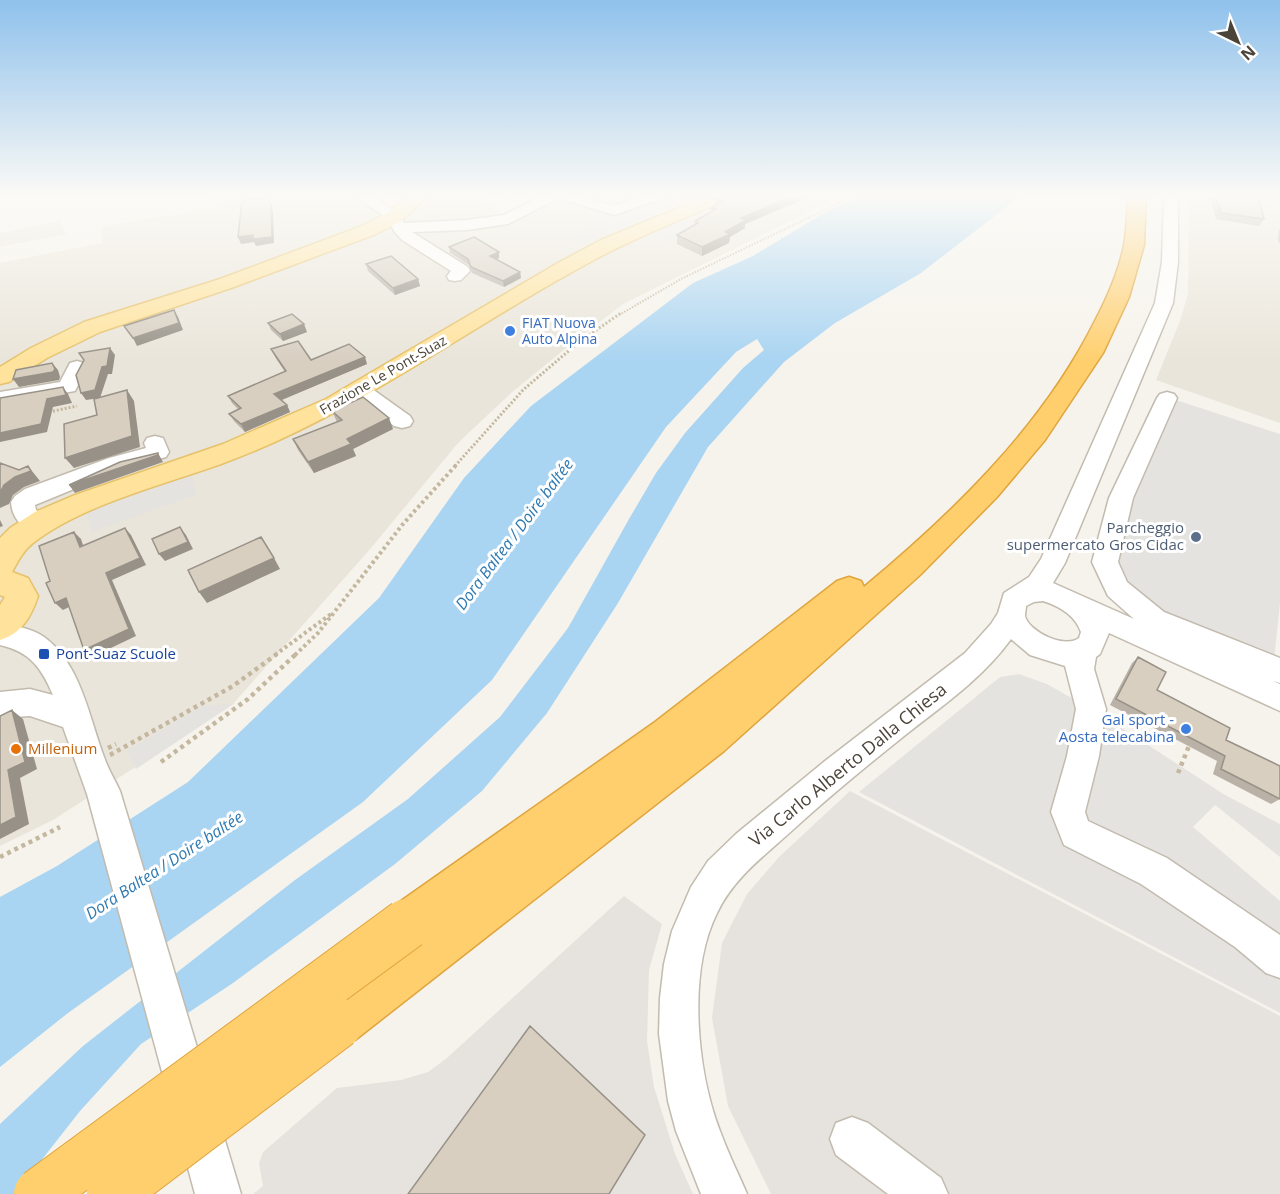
<svg xmlns="http://www.w3.org/2000/svg" width="1280" height="1194" font-family="'Open Sans',sans-serif">
<style>
.residential{fill:#eae5da}
.industrial{fill:#e6e2dd}
.parking{fill:#e5e3e0}
.water{fill:#a9d4f2}
.lines{fill:none;stroke-linecap:round;stroke-linejoin:round}
.minor-casing{stroke:#c2bbae;stroke-width:3}
.major-casing{stroke:#e6c16a;stroke-width:3}
.highway-casing{stroke:#e0a43c;stroke-width:3}
.path-far3{stroke:#c4b79f;stroke-width:2;stroke-dasharray:1.5 1.5;stroke-linecap:butt}
.path-far2{stroke:#c4b79f;stroke-width:3;stroke-dasharray:2 2;stroke-linecap:butt}
.path-far1{stroke:#c4b79f;stroke-width:4;stroke-dasharray:3 3;stroke-linecap:butt}
.path{stroke:#c4b79f;stroke-width:4.5;stroke-dasharray:4 4;stroke-linecap:butt}
.minor{fill:#fff;fill-rule:evenodd}
.major{fill:#ffe39c;fill-rule:evenodd}
.highway{fill:#ffcf6e;fill-rule:evenodd}
.highway-bridge-casing{stroke:#e0a43c;stroke-width:52;stroke-linecap:butt}
.highway-bridge{stroke:#ffcf6e;stroke-width:50}
.wall{fill:#bab2a6}
.shaded-wall{fill:#979187}
.building{fill:#d8cfc1;stroke:#979187;stroke-width:1.5}
.shop-dot{fill:#3f7fe0;stroke:#fff;stroke-width:2}
.service-dot{fill:#5c6f8a;stroke:#fff;stroke-width:2}
.transit-dot{fill:#1a4fb4;stroke:#fff;stroke-width:2}
.food-dot{fill:#e8710a;stroke:#fff;stroke-width:2}
.labels{text-anchor:middle;stroke-width:6;stroke-linejoin:round;paint-order:stroke}
.far-shop-label{font-size:14px;fill:#366cbe;stroke:#fff;text-anchor:start}
.far-street-label{font-size:14px;fill:#4b4439;stroke:#fff}
.service-label{font-size:15px;fill:#4e5e75;stroke:#fff;text-anchor:end}
.transit-label{font-size:15px;fill:#164399;stroke:#fff;text-anchor:start}
.shop-label{font-size:15px;fill:#366cbe;stroke:#fff;text-anchor:end}
.food-label{font-size:15px;fill:#c56008;stroke:#fff;text-anchor:start}
.water-label{font-size:16px;font-style:italic;fill:#2e7ab2;stroke:#fff}
.near-street-label{font-size:18px;fill:#4b4439;stroke:#fff}
</style>
<rect width="100%" height="100%" fill="#f6f3ec"/>
<path class="residential" d="M233,195H369L387,207L424,195H479L505,217L545,195H843L623,304L571,344L511,393L458,443L371,548L232,705L53,820L0,846V263L102,243L101,227L217,207L214,198Z
M1189,195H1280V423L1156,380L1180,321L1188,294Z
M61,221L66,234L0,247V233Z"/>
<path class="industrial" d="M850,791L1280,1016V1194H771L728,1106L712,1018L722,943L747,894L779,857Z
M624,896L662,924L649,970L647,1041L654,1087L675,1154L693,1194H253L263,1186L259,1163L263,1152L337,1088L401,1080L428,1072L447,1058Z"/>
<path class="parking" d="M664,195H675L689,200L580,244L568,237L602,225L595,221Z
M708,205L719,210L671,241L650,231Z
M1167,397L1280,434V603L1272,680L1154,620L1105,562Z
M191,474L196,495L91,532L86,511Z
M1019,674L1047,684L1105,717L1225,795L1280,824V857L1215,805L1193,827L1280,901V1013L859,792L1000,677Z
M235,703L136,769L126,751L202,706Z"/>
<path class="water" d="M866,195H1022L921,273L835,323L784,362L708,447L618,603L547,713L482,791L395,864L233,983L141,1044L80,1111L15,1194H0V1124L83,1046L295,880L408,799L500,717L568,628L629,519L656,473L685,433L743,368L764,350L757,339L736,352L666,427L492,680L363,802L68,1013L0,1067V897L57,866L188,782L379,598L464,478L531,406L693,283L753,256L829,210Z"/>
<g class="lines">
<g class="minor-casing">
<path id="minor" d="M354,195H370L399,214L404,223L467,220L504,215L544,195H578L614,206L645,195H665L663,198L614,215L559,198L508,224L467,230L412,232L468,267L470,271L461,280L455,281L449,280L447,276L451,271L402,240L394,231L388,219Z
M1164,195H1178V262L1173,303L1065,563L1053,583L1134,619L1108,596L1092,562L1109,498L1157,398L1160,394L1167,392L1174,394L1177,398L1133,498L1118,562L1127,582L1164,612L1280,658V683L1273,681L1280,684V711L1109,633L1100,654L1096,657L1094,669L1106,709L1099,756L1085,812L1088,821L1167,858L1280,935V978L1266,973L1235,947L1141,884L1064,845L1051,812L1067,756L1076,709L1065,666L1030,655L1011,639C982,679 942,706 904,736C864,768 824,801 786,836C760,859 732,881 717,913C687,973 697,1071 720,1131C728,1153 738,1173 747,1194H701L676,1131L668,1101L659,1034L660,998L664,964L672,931L691,887L708,861L736,834L825,761L965,653L991,624L998,613L1004,593L1029,577L1041,559L1155,303L1162,262ZM1043,601C1059,606 1075,615 1081,632L1079,638C1065,649 1029,632 1025,616C1025,614 1026,608 1026,606L1034,602Z
M1271,195H1280V200Z
M77,361L84,363L87,367L75,391L0,404V392L60,382L70,363Z
M361,384L368,386L410,416L413,421L410,426L402,428L394,426L354,394L351,390L354,386Z
M155,436L163,438L169,452L166,457L125,468L35,505L36,510L47,518L50,524L47,530C28,536 12,521 11,502L15,496L25,489L109,458L146,448L144,443L147,438Z
M0,623C14,626 32,628 44,637C81,664 89,717 104,757C108,769 115,780 120,791L241,1194H195L87,794L63,727L30,716L0,718V692L30,689L53,695C41,667 30,652 0,645Z
M852,1117L868,1123L941,1178L948,1194H888L836,1155L830,1139L836,1123Z"/>
</g>
<g class="major-casing">
<path id="major" d="M410,195H429L401,221L376,234L234,287L100,332L47,358L9,382L0,384V367L31,348L84,322L220,279L362,226L387,213Z
M710,195H733L730,199C677,221 624,242 574,271C456,336 348,418 221,464C162,485 82,505 33,543C23,551 18,561 12,572L28,578L38,596C31,617 22,633 0,640V605L5,597L0,595V538L10,528L35,512L75,495L223,444L326,399L558,263L601,240Z"/>
</g>
<g class="highway-casing">
<path id="highway" d="M1128,195H1146L1144,245L1129,297L1103,353L1045,440L997,497L920,575L724,751L355,1040L338,1048L321,1040L313,1023L321,1006L402,945L391,940L384,924L391,908L655,722L837,581L849,577L861,581L864,587C954,512 1042,427 1095,321C1107,298 1119,271 1124,245C1127,229 1127,211 1128,195Z"/>
</g>
<path class="path-far3" d="M619,315L683,278L856,195"/>
<path class="path-far2" d="M49,412L77,406
M455,466L523,390L579,342L621,313"/>
<path class="path-far1" d="M275,655L331,614
M295,655L318,633L403,524L457,464"/>
<path class="path" d="M108,748L116,744
M110,755L233,686L277,654
M161,762L248,699L296,654
M1178,773L1189,746
M0,857L60,827"/>
<use href="#minor" class="minor"/>
<use href="#major" class="major"/>
<use href="#highway" class="highway"/>
<g class="highway-bridge-casing">
<path id="highway-bridge" d="M39,1194L407,924
M112,1194L338,1023"/>
</g>
<use href="#highway-bridge" class="highway-bridge"/>
</g>
<path class="wall" d="M680,195H705L693,200Z
M1209,195H1258L1264,219L1259,226L1216,219Z
M809,197L745,224V228L730,237L729,243L702,256L677,244V235L694,225L695,221L711,212V208L714,206L715,199Z
M1280,229V244L1278,240L1279,230Z
M449,247L499,252V258L496,259L520,272L521,278L504,287L472,273L469,265L450,253Z
M366,264L418,279L420,286L395,295L368,271Z
M268,323L307,332L283,341L271,330Z
M271,349L311,360L367,364L281,400L287,405L290,412L245,432L234,421L229,414L239,410L232,403L228,396L285,372L275,357Z
M332,411L393,429L353,449L356,456L314,473L298,450L293,439L337,422Z
M1138,657L1157,690L1280,799L1271,804L1213,774L1217,761L1110,705L1132,663Z"/>
<path class="shaded-wall" d="M693,195H705L693,200Z
M795,195H809V197L745,224V228L730,237L729,243L702,256V247L725,232L741,218Z
M271,205L273,212L274,243L256,246L254,242L241,244L238,237L253,235Z
M499,252V258L491,262L490,256Z
M520,272L521,278L504,287L503,281Z
M418,279L420,286L395,295L393,288Z
M174,310L178,317L183,330L137,346L133,338Z
M304,324L307,332L283,341L280,334Z
M110,348L115,355L112,374H108L100,398L86,400L81,393Z
M365,357L367,364L277,402L274,394Z
M52,363L58,370L60,377L59,380L19,387L13,379Z
M63,387L68,394L72,403L53,407L47,432L0,442V433Z
M127,390L134,401L140,447L74,468L65,458Z
M287,405L290,412L245,432L241,424Z
M389,418L393,429L353,449L356,456L314,473L308,462L347,439Z
M158,453L163,462L75,493L69,485Z
M28,466L40,481L24,487L13,495L9,504L0,508V493L4,485Z
M0,520L3,526L0,527Z
M180,527L186,535L193,549L165,561L159,554Z
M125,528L131,535L146,565L112,580L136,636L92,657L84,650L106,573Z
M74,532L81,539L86,554L80,547Z
M274,558L280,569L207,603L199,592Z
M66,598L73,605L63,610L55,603Z
M12,710L23,719L37,769L20,778L29,824L0,839V825Z"/>
<path class="building" d="M726,195H795L741,218L746,220L725,232L730,234L702,247L677,235L698,223L695,221L716,209L711,208L723,202L715,199Z
M1215,195H1258L1264,219L1221,213Z
M268,197L271,205L272,237L253,239V235L238,237L242,201Z
M474,237L499,252L490,256L520,272L503,281L471,267L468,259L449,247Z
M391,256L418,279L393,288L366,264Z
M174,310L179,323L133,338L124,326Z
M292,314L304,324L280,334L268,323Z
M298,341L311,360L349,344L365,357L274,394L287,405L241,424L229,414L241,408L228,396L286,371L271,349Z
M110,348L107,366L102,367L95,390L81,393L76,375L84,360L79,353Z
M52,363L55,369L53,372L13,379L16,370Z
M63,387L66,395L47,399L41,424L0,433V398Z
M127,390L132,436L65,458L64,424L97,415L94,399Z
M363,397L389,418L347,439L351,444L308,462L293,439L342,420L332,411Z
M158,453V455L69,485L120,462Z
M0,463L19,470L28,466L31,471L15,477L4,485L0,493Z
M180,527L188,542L159,554L152,539Z
M125,528L140,558L106,573L129,629L84,650L66,598L55,603L46,583L50,581L39,546L74,532L80,547Z
M261,537L274,558L199,592L188,570Z
M1138,657L1166,672L1157,690L1230,728L1226,740L1280,766V799L1221,769L1225,756L1116,699Z
M12,710L25,762L8,770L16,817L0,825V716Z
M530,1026L645,1135L609,1194H408Z"/>
<linearGradient id="sky" x2="0" y2="1"><stop stop-color="#8fc1ec"/><stop offset="0.54" stop-color="#fbfaf6"/><stop offset="1" stop-color="#fbfaf6" stop-opacity="0"/></linearGradient>
<rect width="1280" height="362" fill="url(#sky)"/>
<g class="shop-dot">
<circle cx="510" cy="331" r="6"/>
<circle cx="1186" cy="729" r="6"/>
</g>
<circle class="service-dot" cx="1196" cy="537" r="6"/>
<rect class="transit-dot" x="38" y="648" width="12" height="12" rx="3"/>
<circle class="food-dot" cx="16" cy="749" r="6"/>
<g class="labels">
<g class="far-shop-label">
<text x="522" y="328">FIAT Nuova<tspan x="522" dy="16">Auto Alpina</tspan></text>
</g>
<g class="far-street-label">
<text transform="translate(383 375) rotate(-30)" y="5">Frazione Le Pont-Suaz</text>
</g>
<g class="service-label">
<text x="1184" y="533">Parcheggio<tspan x="1184" dy="17">supermercato Gros Cidac</tspan></text>
</g>
<g class="transit-label">
<text x="56" y="659">Pont-Suaz Scuole</text>
</g>
<g class="shop-label">
<text x="1174" y="725">Gal sport -<tspan x="1174" dy="17">Aosta telecabina</tspan></text>
</g>
<g class="food-label">
<text x="28" y="754">Millenium</text>
</g>
<g class="water-label">
<text transform="translate(514 534) rotate(-53)" y="6">Dora Baltea / Doire baltée</text>
<text transform="translate(164 865) rotate(-33)" y="6">Dora Baltea / Doire baltée</text>
</g>
<g class="near-street-label">
<text transform="translate(848 765) rotate(-39)" y="6">Via Carlo Alberto Dalla Chiesa</text>
</g>
</g>
<g transform="translate(1238 42) rotate(137)" stroke="#ffffff" stroke-width="4.5" paint-order="stroke">
<path d="M0-4.5L10 22L0 15L-10 22Z" fill="#4b4439"/>
<text y="-9" font-size="16" font-weight="bold" text-anchor="middle" fill="#4b4439">N</text>
</g>
</svg>
